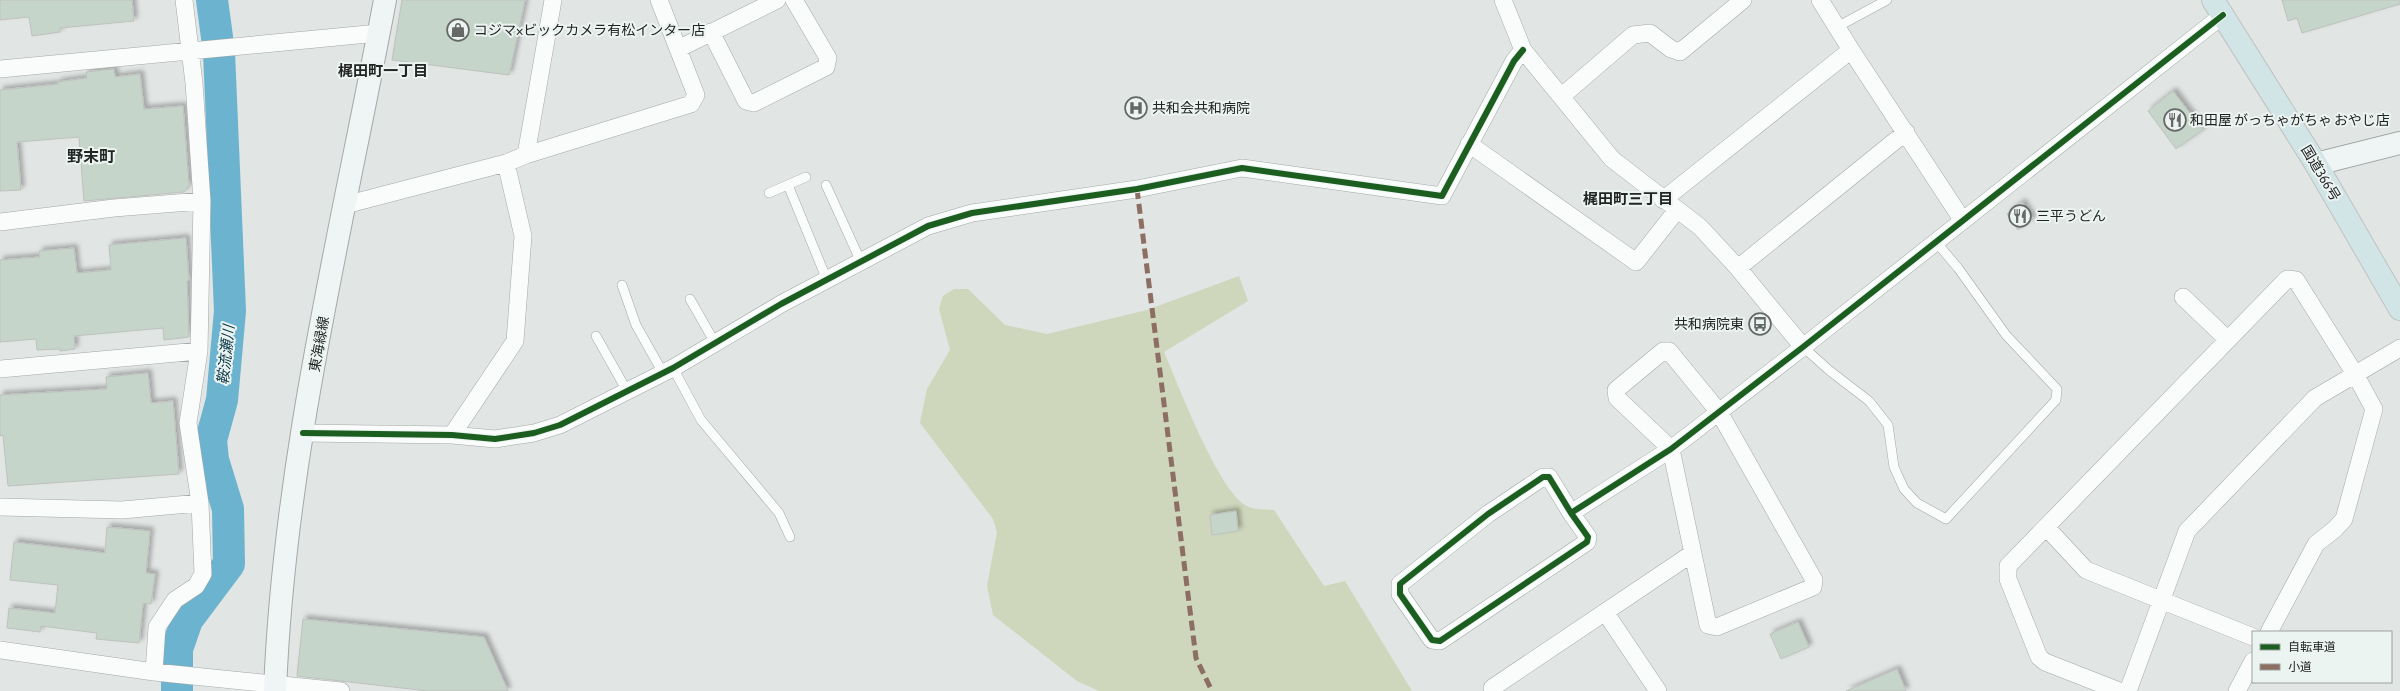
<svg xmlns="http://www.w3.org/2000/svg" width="2400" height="691" font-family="'Asap Condensed','Noto Sans JP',sans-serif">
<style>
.green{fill:#ced7bc}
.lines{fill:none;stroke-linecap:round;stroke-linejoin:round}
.river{stroke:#6bb3cf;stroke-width:32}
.building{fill:#c6d5c9;stroke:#bec1bf;filter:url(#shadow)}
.lane-casing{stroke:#a4a8a7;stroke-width:10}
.street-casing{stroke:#a4a8a7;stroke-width:18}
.secondary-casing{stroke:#a4a8a7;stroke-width:24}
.highway-casing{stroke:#c0c2c1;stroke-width:24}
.lane{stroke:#fafbfb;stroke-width:9}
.street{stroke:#fafbfb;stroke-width:17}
.secondary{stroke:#eff4f5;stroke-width:22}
.highway{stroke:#d1e5e7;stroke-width:22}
.quiet{stroke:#8d6e63;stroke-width:5;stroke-dasharray:10 5;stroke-linecap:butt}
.cycleway-casing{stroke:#ecf4f2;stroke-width:8}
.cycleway{stroke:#1b5e20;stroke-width:6}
.labels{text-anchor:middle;stroke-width:4;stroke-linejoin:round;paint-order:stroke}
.poi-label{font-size:14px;fill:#222524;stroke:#ecf4f2;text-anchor:start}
.street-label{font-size:14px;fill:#222524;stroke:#ecf4f2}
.neighbourhood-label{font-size:15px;font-weight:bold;fill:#222524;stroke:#ecf4f2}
.water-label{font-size:15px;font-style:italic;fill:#0a3748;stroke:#ecf4f2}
.quarter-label{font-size:16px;font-weight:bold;fill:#222524;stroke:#ecf4f2}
</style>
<defs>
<filter id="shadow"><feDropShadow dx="3.5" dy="-3.5" stdDeviation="2" flood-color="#0004"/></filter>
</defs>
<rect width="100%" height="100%" fill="#e1e5e4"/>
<path class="green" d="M1239,276L1248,301L1164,352C1178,384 1219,493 1247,506C1254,510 1266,509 1274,510L1324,586L1345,581L1412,691H1099L1077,681L993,615L987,586L997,532L993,519L920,423L927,389L950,350L939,309L943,296L954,289H968L1005,325L1047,334L1147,310Z"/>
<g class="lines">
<path class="river" d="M177,691V649L187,620L229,564L228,509L213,460L211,440L222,400L230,311L219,52L212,0"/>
</g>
<path class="building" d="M0,0H132L134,21L60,28V32L32,36L29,17L0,20Z
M402,0H525L509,75L392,60Z
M2282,0H2400V4L2302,33L2297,18L2288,21Z
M114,69L115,77L140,74L144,109L183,106L189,185L184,192L84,201L79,137L17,142L21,190L0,191V90L59,84L58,82L87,78L86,72Z
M2173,91L2203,130L2176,149L2148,111Z
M2022,202L2033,219L2018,230L2007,214Z
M186,238L189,280L187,281L189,337L164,340L163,328L74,336L75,349L60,351V349L37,350L36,339L0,342V260L40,257L39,251L74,248L77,273L111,270L109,245Z
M148,373L151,403L173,401L179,474L8,486L3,435L0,436V395L107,389L106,377Z
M1236,511L1238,531L1212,535L1210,515Z
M107,527L150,531L146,573L155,574L151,604L143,603L139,643L96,639L97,633L41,626L40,632L7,628L9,608L55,613L58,585L10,580L14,542L105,553Z
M303,619L484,637L508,691H428L297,676Z
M1798,622L1809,647L1781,659L1770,634Z
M1897,669L1906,691H1846Z"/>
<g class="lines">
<g class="lane-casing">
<path id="lane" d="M1837,27L1887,0
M788,185L827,280
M826,185L861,262
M769,193L806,177
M622,285L636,325L663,373
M690,299L715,343
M596,336L627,391
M1803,347L1830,371L1869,401L1888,425L1894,467L1904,489L1917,503L1946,519L2056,400L2057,389L2006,335L1958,268L1936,242
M673,368L701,420L779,513L790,537"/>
</g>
<g class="street-casing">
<path id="street" d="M1503,0L1523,50L1612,159L1700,227L1738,268L1803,347
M1820,0L1851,50L1963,221
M711,32L746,101L754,103L826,67L828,58L794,0
M678,49L777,0
M0,69L379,33
M1562,96L1633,35L1650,33L1671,49L1680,52L1743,0
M1469,144L1636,262L1677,210
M526,155L691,104L696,95L659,0
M1663,200L1851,50
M345,205L506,163L526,155L553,0
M0,222L114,208L202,201
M1738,268L1906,132
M2183,297L2228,340
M1663,351H1669L1719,412L1814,580L1813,587L1717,627L1708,625L1671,449L1617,398L1616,390Z
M0,369L199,351
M303,433L452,435L495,439L534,433L560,425L673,368L781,304L928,226L972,213L1137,189L1242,168L1442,196L1514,61L1523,50
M452,435L515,341L523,236L506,163
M0,507L122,510L200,503
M1571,513L1549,477H1543L1488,514L1400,584V594L1432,640L1440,641L1587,542L1588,537L1571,513L1671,449L1803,347L2223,15
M2046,527L2086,570L2253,637
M1605,612L1658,691
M0,650L154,672L341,691
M154,672L157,627L175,600L196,586L203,574L200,503L188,423L199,351L202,201L194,83L184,0
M1494,691L1492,688L1693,553
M2119,691L2045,662L2039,657L2008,579V566L2287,279L2296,280L2355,374L2374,409L2344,519L2335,529L2316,544L2269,632
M2128,691L2187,531L2315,398L2400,348
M2237,691L2253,661"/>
</g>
<g class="secondary-casing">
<path id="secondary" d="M2316,164L2400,143
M275,691C284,458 342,229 385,0"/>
</g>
<g class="highway-casing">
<path id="highway" d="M2213,0L2316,164L2400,309"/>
</g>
<use href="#lane" class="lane"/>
<use href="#street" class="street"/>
<use href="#secondary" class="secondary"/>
<use href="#highway" class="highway"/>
<path class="quiet" d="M1137,189L1196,658L1212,691"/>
<g class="cycleway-casing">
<path id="cycleway" d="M303,433L452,435L495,439L534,433L560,425L673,368L781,304L928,226L972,213L1137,189L1242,168L1442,196L1514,61L1523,50
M1571,513L1549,477H1543L1488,514L1400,584V594L1432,640L1440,641L1587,542L1588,537L1571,513L1671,449L1803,347L2223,15"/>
</g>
<use href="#cycleway" class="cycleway"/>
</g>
<defs>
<g id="shop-ring" transform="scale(1.15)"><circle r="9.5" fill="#ecf4f2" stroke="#656867" stroke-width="1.5"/><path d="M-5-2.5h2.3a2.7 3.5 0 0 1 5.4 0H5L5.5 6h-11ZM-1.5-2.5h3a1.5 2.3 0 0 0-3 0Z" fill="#656867"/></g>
<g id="hospital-ring" transform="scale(1.15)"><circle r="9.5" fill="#ecf4f2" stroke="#656867" stroke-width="1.5"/><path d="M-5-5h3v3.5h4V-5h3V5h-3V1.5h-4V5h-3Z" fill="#656867"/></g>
<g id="restaurant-ring" transform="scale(1.15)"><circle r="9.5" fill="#ecf4f2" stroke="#656867" stroke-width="1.5"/><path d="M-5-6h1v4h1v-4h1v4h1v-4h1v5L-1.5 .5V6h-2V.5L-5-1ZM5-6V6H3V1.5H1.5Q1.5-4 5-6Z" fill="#656867"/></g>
<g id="bus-ring" transform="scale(1.15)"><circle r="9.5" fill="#ecf4f2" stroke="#656867" stroke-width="1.5"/><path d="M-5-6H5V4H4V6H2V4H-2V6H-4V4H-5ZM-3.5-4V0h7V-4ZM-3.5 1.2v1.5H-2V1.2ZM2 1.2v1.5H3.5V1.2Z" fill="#656867"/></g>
</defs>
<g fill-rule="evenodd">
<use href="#shop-ring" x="458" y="30"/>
<use href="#hospital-ring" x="1136" y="108"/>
<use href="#restaurant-ring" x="2175" y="120"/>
<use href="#restaurant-ring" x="2020" y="216"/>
<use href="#bus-ring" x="1760" y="324"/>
</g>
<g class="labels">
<g class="poi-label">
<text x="474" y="35">コジマ×ビックカメラ有松インター店</text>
<text x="1152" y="113">共和会共和病院</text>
<text x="2190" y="125">和田屋 がっちゃがちゃ おやじ店</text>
<text x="2036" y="221">三平うどん</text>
<text x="1744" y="329" text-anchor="end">共和病院東</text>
</g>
<g class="street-label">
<text transform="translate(2321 173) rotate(59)" y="5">国道366号</text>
<text transform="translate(319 344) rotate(-80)" y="5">東海緑線</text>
</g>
<g class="neighbourhood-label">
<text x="383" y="76">梶田町一丁目</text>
<text x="1628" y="204">梶田町三丁目</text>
</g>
<g class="water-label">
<text transform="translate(226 355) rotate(-84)" y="5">鞍流瀬川</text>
</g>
<g class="quarter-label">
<text x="91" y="162">野末町</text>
</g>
</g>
<rect x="2252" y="631" width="140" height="52" fill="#ecf4f2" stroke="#9ba1a0"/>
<rect x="2260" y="644" width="20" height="6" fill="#1b5e20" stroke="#9ba1a0"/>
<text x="2288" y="651" font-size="12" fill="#222524">自転車道</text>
<rect x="2260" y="664" width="20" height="6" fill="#8d6e63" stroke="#9ba1a0"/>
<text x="2288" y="671" font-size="12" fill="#222524">小道</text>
</svg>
